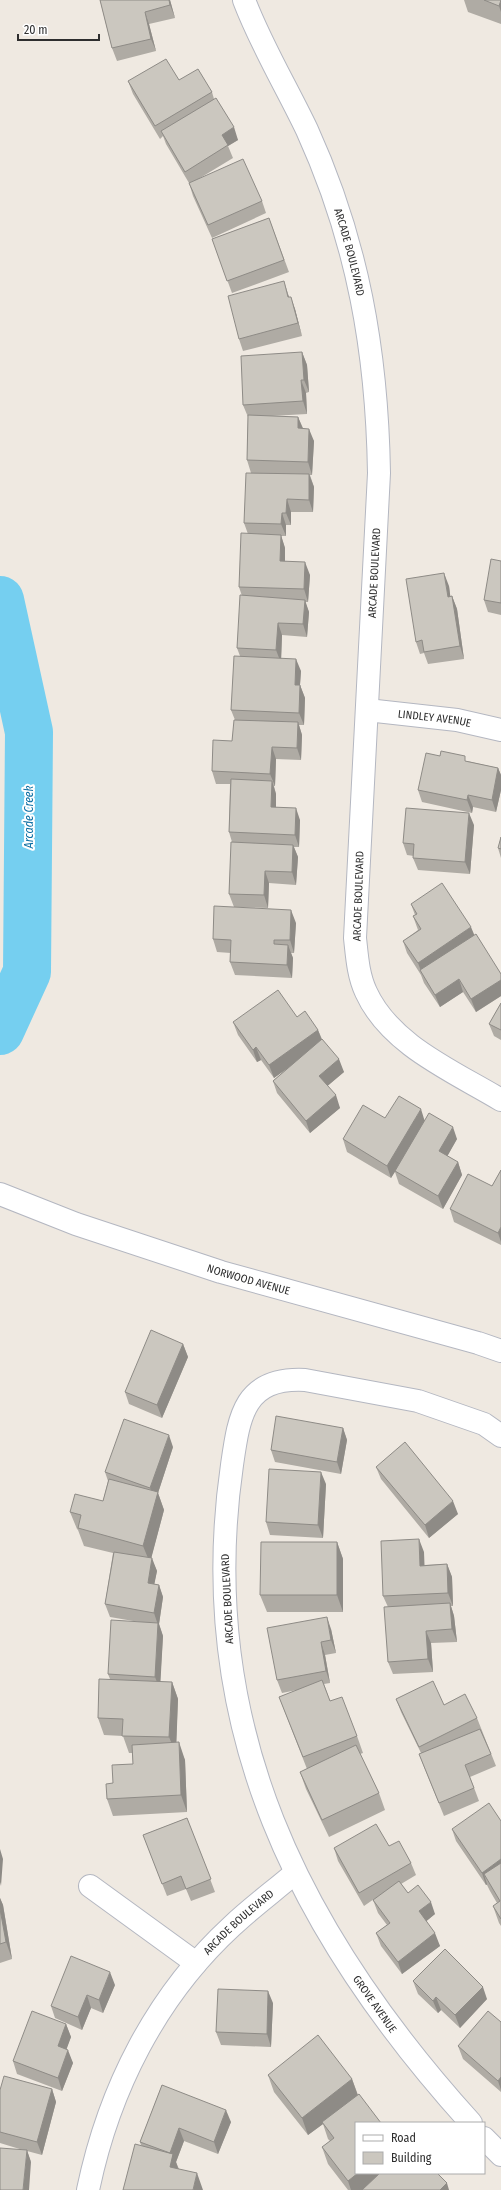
<svg xmlns="http://www.w3.org/2000/svg" width="501" height="2190" font-family="'Fira Sans Condensed',sans-serif">
<style>
.lines{fill:none;stroke-linecap:round;stroke-linejoin:round}
.river{stroke:#75cff0;stroke-width:48}
.street-casing{stroke:#b4b7c1;stroke-width:24}
.secondary-casing{stroke:#b4b7c1;stroke-width:24}
.street{stroke:#fff;stroke-width:22}
.secondary{stroke:#fff;stroke-width:22}
.wall{fill:#afaba4}
.shaded-wall{fill:#8e8b86}
.building{fill:#cbc7bf;stroke:#8e8b86}
.labels{text-anchor:middle;stroke-width:4;stroke-linejoin:round;paint-order:stroke}
.street-label{font-size:11px;fill:#2e2e2e;stroke:#fff}
.water-label{font-size:12px;font-style:italic;fill:#0d6fa3;stroke:#fff}
</style>
<rect width="100%" height="100%" fill="#efe9e1"/>
<g class="lines">
<path class="river" d="M0,600L29,732L27,972L0,1031"/>
<g class="street-casing">
<g id="street">
<path id="s1" d="M244,0C261,45 286,86 307,130C358,242 377,352 379,473L355,938C357,956 358,975 366,992C390,1045 453,1071 501,1100"/>
<path id="s2" d="M367,710L457,720L501,730"/>
<path d="M90,1886L196,1963"/>
<path d="M471,2123C300,1934 194,1726 232,1465C239,1416 244,1377 305,1380L418,1401L484,1424L501,1436"/>
<path d="M484,2138L501,2155"/>
<path id="s3" d="M88,2190C109,2089 156,1996 232,1926C252,1907 274,1891 295,1873"/>
</g>
</g>
<g class="secondary-casing">
<g id="secondary">
<path id="s4" d="M0,1194L76,1224L221,1272L478,1343L501,1351"/>
</g>
</g>
<use href="#street" class="street"/>
<use href="#secondary" class="secondary"/>
</g>
<path class="wall" d="M100,0H170L175,18L149,24L156,51L117,61L112,48Z
M464,0H501V24L468,12Z
M179,80L212,92L214,99L238,140L228,146L233,158L200,178L262,201L266,213L212,238L193,196L189,183L166,144L163,136L160,139L133,94L128,81Z
M269,218L289,272L232,293L212,239Z
M288,294L289,297L295,309L302,336L243,351L239,339Z
M302,352L307,365L309,392L306,393L307,414L271,416L298,417L303,428L314,441L312,475H310L314,487L313,512H291V525H286V536H281L285,548V561L310,575L308,602H305L309,612L307,637L282,635L281,658L301,671L300,685L305,698L304,725H299L302,735L301,760L276,759L275,786H274L276,794V807L300,820L299,847H294L298,857L296,885L269,883L268,908L234,907L229,894L232,842L229,832L230,784H216L212,771L232,741L235,720L231,710L240,656L237,648L242,596L239,587L248,534L244,523L251,473L247,460L248,417L243,405Z
M501,561V615L488,612L484,600Z
M449,586L450,596H452L457,609L464,659L428,664L424,653L420,654L416,642Z
M467,761L498,768L501,775V790L496,812L473,807L472,813L422,802L418,790Z
M474,825L470,874L418,870L413,858L414,856L407,855L403,843Z
M501,837V858L498,848Z
M411,904L474,935L501,974V996L476,1012L463,992L440,1007L424,983L421,975L407,953L403,941L418,930L413,916L415,915Z
M296,923L294,953H291L293,958L292,978L235,975L230,962L231,953L217,952L213,939Z
M501,1003V1040L494,1036L489,1024Z
M297,1017L318,1030L322,1039L344,1072L327,1086L340,1108L310,1133L277,1093L273,1081L286,1069L274,1078L261,1060L257,1062L238,1035L233,1022Z
M385,1118L424,1120L457,1139L447,1156L458,1162L462,1175L443,1209L399,1184L395,1172L391,1178L347,1152L343,1139Z
M501,1170V1245L454,1222L450,1209L492,1186Z
M183,1344L188,1357L162,1418L129,1404L125,1392Z
M343,1428L347,1440L341,1474L275,1462L271,1450Z
M173,1447L158,1493L164,1510L151,1558L157,1571L154,1584L159,1585L163,1597L159,1624L163,1636L160,1682H172L178,1699L176,1743L185,1760L187,1812L113,1816L107,1799L113,1783L133,1764L132,1753H129L123,1736L104,1735L98,1718L110,1679L108,1674L139,1622L110,1617L105,1604L113,1553L84,1546L78,1530L77,1529L70,1512L103,1501L108,1481L105,1472Z
M376,1467L458,1514L429,1538L381,1479Z
M326,1484L323,1538L270,1535L266,1522Z
M337,1542L343,1559V1612H267L260,1595Z
M424,1552V1565L447,1564L452,1577L453,1606H451L454,1616L457,1642L431,1643L433,1672L393,1674L388,1662V1607L383,1596Z
M331,1629L336,1653L325,1655L330,1683L324,1684L330,1701L357,1736L363,1753L360,1754L379,1793L385,1810L329,1837L306,1789L300,1772L307,1769L279,1697L297,1690L282,1693L277,1680Z
M396,1699L444,1705L477,1718L496,1766L470,1777L479,1801L444,1816L424,1767L419,1754L421,1753L401,1712Z
M187,1818L215,1892L191,1901L186,1889L167,1896L143,1835Z
M501,1821V1926L499,1923L493,1906L497,1903L490,1891L487,1885H486L456,1841L452,1829Z
M389,1846L411,1863L416,1875L401,1884L408,1893L435,1914L426,1921L440,1946L402,1974L381,1946L376,1933L387,1925L378,1913L373,1900L374,1899L364,1906L338,1861L334,1848Z
M0,1898L3,1905L12,1959L0,1963Z
M413,1981L487,1999L460,2028L441,2010L438,2013L418,1994Z
M115,1985L103,2013L91,2008L82,2030L55,2018L51,2006Z
M273,2003L271,2047L221,2045L216,2032Z
M501,2022V2092L463,2059L458,2046Z
M66,2024L71,2037L66,2049L73,2063L62,2091L17,2074L13,2061Z
M268,2075L352,2079L358,2095L356,2123L449,2190H348L328,2164L322,2147L330,2141L328,2139L323,2124L308,2135L274,2092Z
M162,2085L231,2122L218,2154L184,2141L176,2162L179,2169L203,2190L141,2145L140,2142Z
M52,2089L56,2102L42,2155L27,2151L31,2162L23,2150L0,2143V2090Z"/>
<path class="shaded-wall" d="M169,0H170L175,18L170,5Z
M501,0V12L499,6Z
M145,12L149,24L156,51L151,39Z
M234,127L238,140L228,146L222,135Z
M284,281L288,294L292,310L288,297Z
M291,297L295,309L302,336L298,323Z
M302,352L307,365L309,392L304,380Z
M301,380L306,393L307,414L303,401Z
M298,417L303,429L298,428Z
M309,429L314,441L312,475L308,462Z
M309,474L314,487L313,512L309,500Z
M287,499L291,512V525L286,513Z
M282,513L286,525V536L281,524Z
M281,535L285,548V574L280,561Z
M305,562L310,575L308,602L304,589Z
M444,573L449,586L452,609L448,597Z
M452,596L457,609L464,659L460,646Z
M305,600L309,612L307,637L303,624Z
M278,623L282,635L281,663L276,650Z
M296,659L301,671L299,698L295,685Z
M300,685L305,698L304,725L299,713Z
M298,722L302,735L301,760L297,748Z
M272,747L276,759L275,786L270,774Z
M498,768L501,775V790L496,812L492,800Z
M272,781L276,794V820L271,807Z
M468,795L473,807L472,813L467,800Z
M296,808L300,820L299,847L295,835Z
M469,813L474,825L470,874L465,862Z
M293,845L298,857L296,885L292,872Z
M265,871L269,883L268,908L264,895Z
M291,910L296,923L294,953L290,940Z
M471,927L476,939L421,971L418,963Z
M288,945L293,958L292,978L287,965Z
M459,979L463,992L440,1007L435,995Z
M501,980V996L476,1012L471,999Z
M318,1030L323,1043L274,1078L269,1065Z
M256,1047L261,1060L257,1062L253,1050Z
M339,1059L344,1072L324,1089L319,1076Z
M336,1095L340,1108L310,1133L306,1121Z
M421,1109L425,1122L391,1178L387,1166Z
M453,1127L457,1139L443,1164L439,1151Z
M458,1162L462,1175L443,1209L438,1196Z
M501,1227V1242L498,1233Z
M183,1344L188,1357L162,1418L157,1405Z
M343,1428L347,1440L341,1474L337,1462Z
M169,1435L173,1447L158,1493L164,1510L150,1563L143,1546L155,1501L150,1488Z
M321,1472L326,1484L323,1538L318,1525Z
M453,1501L458,1514L429,1538L425,1525Z
M419,1539L424,1552L425,1578L420,1566Z
M337,1542L343,1559V1612L337,1595Z
M152,1558L157,1571L152,1596L148,1583Z
M447,1564L452,1577L453,1606L448,1593Z
M159,1585L163,1597L159,1624L163,1636L160,1690L155,1677L158,1625L154,1613Z
M450,1603L454,1616L457,1642L452,1629Z
M327,1617L331,1629L336,1653L331,1640Z
M426,1631L431,1643L433,1672L428,1659Z
M321,1642L325,1655L330,1683L326,1671Z
M172,1682L178,1699L176,1754L169,1737Z
M179,1742L185,1760L187,1812L181,1795Z
M0,1849L3,1859L1,1886L0,1882Z
M501,1859V1875L484,1874L487,1884L486,1885L482,1873Z
M0,1898L3,1905L12,1959L6,1942L0,1909Z
M431,1902L435,1914L423,1924L419,1911Z
M435,1933L440,1946L402,1974L398,1962Z
M110,1972L115,1985L103,2013L99,2000Z
M483,1987L487,1999L460,2028L455,2015Z
M268,1991L273,2003L271,2047L267,2034Z
M87,1995L91,2008L82,2030L78,2017Z
M436,1997L441,2010L438,2013L433,2001Z
M66,2024L71,2037L63,2059L58,2046Z
M68,2050L73,2063L62,2091L58,2078Z
M501,2077V2090L498,2081Z
M352,2079L358,2096L322,2122L323,2124L308,2135L302,2118Z
M52,2089L56,2102L42,2155L37,2142Z
M226,2110L231,2122L218,2154L214,2142Z
M179,2128L184,2141L176,2162L179,2171L170,2167V2153Z
M27,2150L31,2162L29,2190H23Z
M197,2173L203,2190H193Z
M358,2173H386L364,2190H351L348,2181Z
M447,2183L449,2190H440Z"/>
<path class="building" d="M100,0H169L170,5L145,12L151,39L112,48Z
M484,0H501L499,6Z
M166,59L179,80L198,69L212,92L155,126L128,81Z
M216,98L234,127L222,135L228,145L185,172L161,131Z
M243,159L262,201L208,225L189,183Z
M269,218L284,260L227,281L212,239Z
M284,281L288,297H291L298,323L239,339L228,296Z
M302,352L304,380H301L303,401L243,405L241,356Z
M248,415L298,417V428L309,429L308,462L247,460Z
M246,473L309,474V500L287,499L286,513H282L281,524L244,523Z
M241,533L281,535L280,561L305,562L304,589L239,587Z
M491,559L501,561V603L484,600Z
M444,573L448,597L452,596L460,646L424,652L422,640L416,642L406,579Z
M240,595L305,600L303,624L278,623L276,650L237,648Z
M234,656L296,659L295,685H300L299,713L231,710Z
M234,720L298,722L297,748L272,747L270,774L212,771L213,740L232,741Z
M441,751L465,756V761L498,768L492,800L468,795L467,800L418,790L426,753L440,756Z
M231,779L272,781L271,807L296,808L295,835L229,832Z
M406,808L469,813L465,862L413,858L414,844L403,843Z
M501,837V849L498,848Z
M231,842L293,845L292,872L265,871L264,895L229,894Z
M442,883L471,927L418,963L403,941L421,929L413,916L417,914L411,904Z
M214,906L291,910L290,940H274V944L288,945L287,965L230,962L231,940L213,939Z
M476,934L501,974V980L471,999L459,979L435,995L420,970Z
M278,990L297,1017L305,1011L318,1030L269,1065L256,1047L253,1050L233,1022Z
M501,1003V1030L489,1024Z
M322,1039L339,1059L319,1076L336,1095L306,1121L273,1081Z
M399,1096L421,1109L387,1166L343,1139L363,1105L385,1118Z
M429,1113L453,1127L439,1151L458,1162L438,1196L395,1171Z
M501,1170V1227L498,1233L450,1209L468,1174L492,1186Z
M151,1330L183,1344L157,1405L125,1392Z
M276,1416L343,1428L337,1462L271,1450Z
M124,1419L169,1435L150,1488L105,1472Z
M405,1442L453,1501L425,1525L376,1467Z
M269,1469L321,1472L318,1525L266,1522Z
M109,1479L158,1492L143,1546L78,1528L81,1515L70,1512L75,1494L103,1501Z
M419,1539L420,1566L447,1564L448,1593L383,1596L381,1541Z
M261,1542H337V1595H260Z
M114,1552L152,1558L148,1583L159,1585L154,1613L105,1604Z
M450,1603L452,1629L426,1631L428,1659L388,1662L384,1607Z
M327,1617L331,1640L321,1642L326,1671L277,1680L267,1628Z
M111,1620L158,1623L155,1677L108,1674Z
M99,1679L172,1682L169,1737L122,1736L123,1719L98,1718Z
M322,1680L330,1701L342,1697L357,1736L303,1757L279,1697Z
M433,1681L444,1705L465,1694L477,1718L419,1747L396,1699Z
M480,1729L491,1754L465,1765L474,1788L439,1803L419,1754Z
M179,1742L181,1795L107,1799L106,1784L113,1783L112,1765L133,1764L132,1745Z
M356,1745L379,1793L322,1820L300,1772Z
M489,1803L501,1821V1859L482,1873L452,1829Z
M187,1818L211,1879L186,1889L181,1876L162,1884L143,1835Z
M376,1824L389,1846L399,1841L411,1863L359,1893L334,1848Z
M501,1863V1919L493,1906L500,1901L484,1874Z
M399,1881L408,1893L418,1885L431,1902L419,1911L435,1933L398,1962L376,1933L390,1923L373,1900Z
M0,1909L6,1942L0,1944Z
M445,1949L483,1987L455,2015L436,1997L433,2001L413,1981Z
M71,1956L110,1972L99,2000L87,1995L78,2017L51,2006Z
M218,1989L268,1991L267,2034L216,2032Z
M32,2011L66,2024L58,2046L68,2050L58,2078L13,2061Z
M488,2011L501,2022V2077L498,2081L458,2046Z
M318,2035L352,2079L302,2118L268,2075Z
M4,2076L52,2089L37,2142L0,2132V2090Z
M162,2085L226,2110L214,2142L179,2128L170,2153L140,2142Z
M359,2094L381,2123H356V2173H358L348,2181L322,2147L334,2138L322,2122Z
M135,2144L173,2154L170,2167L197,2173L193,2190H123Z
M0,2148L27,2150L23,2190H0Z
M380,2173H437L447,2183L440,2190H362Z"/>
<g class="labels">
<g class="street-label">
<text dy="4" stroke="none"><textPath href="#s1" startOffset="274">ARCADE BOULEVARD</textPath></text>
<text transform="translate(374 573) rotate(-87)" y="4">ARCADE BOULEVARD</text>
<text dy="4" stroke="none"><textPath href="#s2" startOffset="68">LINDLEY AVENUE</textPath></text>
<text transform="translate(358 896) rotate(-88)" y="4">ARCADE BOULEVARD</text>
<text dy="4" stroke="none"><textPath href="#s4" startOffset="263">NORWOOD AVENUE</textPath></text>
<text transform="translate(227 1599) rotate(-93)" y="4">ARCADE BOULEVARD</text>
<text dy="4" stroke="none"><textPath href="#s3" startOffset="313">ARCADE BOULEVARD</textPath></text>
<text transform="translate(375 2004) rotate(55)" y="4">GROVE AVENUE</text>
</g>
<g class="water-label">
<text transform="translate(29 817) rotate(-90)" y="4">Arcade Creek</text>
</g>
</g>
<rect x="355" y="2122" width="130" height="52" fill="#ffffff" stroke="#ababab"/>
<rect x="363" y="2135" width="20" height="6" fill="#ffffff" stroke="#ababab"/>
<text x="391" y="2142" font-size="12" fill="#2e2e2e">Road</text>
<rect x="363" y="2152" width="20" height="12" fill="#cbc7bf" stroke="#ababab"/>
<text x="391" y="2162" font-size="12" fill="#2e2e2e">Building</text>
<path d="M18 34v6h81v-6" fill="none" stroke="#2e2e2e" stroke-width="2"/>
<text x="24" y="34" font-size="12" fill="#2e2e2e" stroke="#ffffff" stroke-width="3" paint-order="stroke">20 m</text>
</svg>
